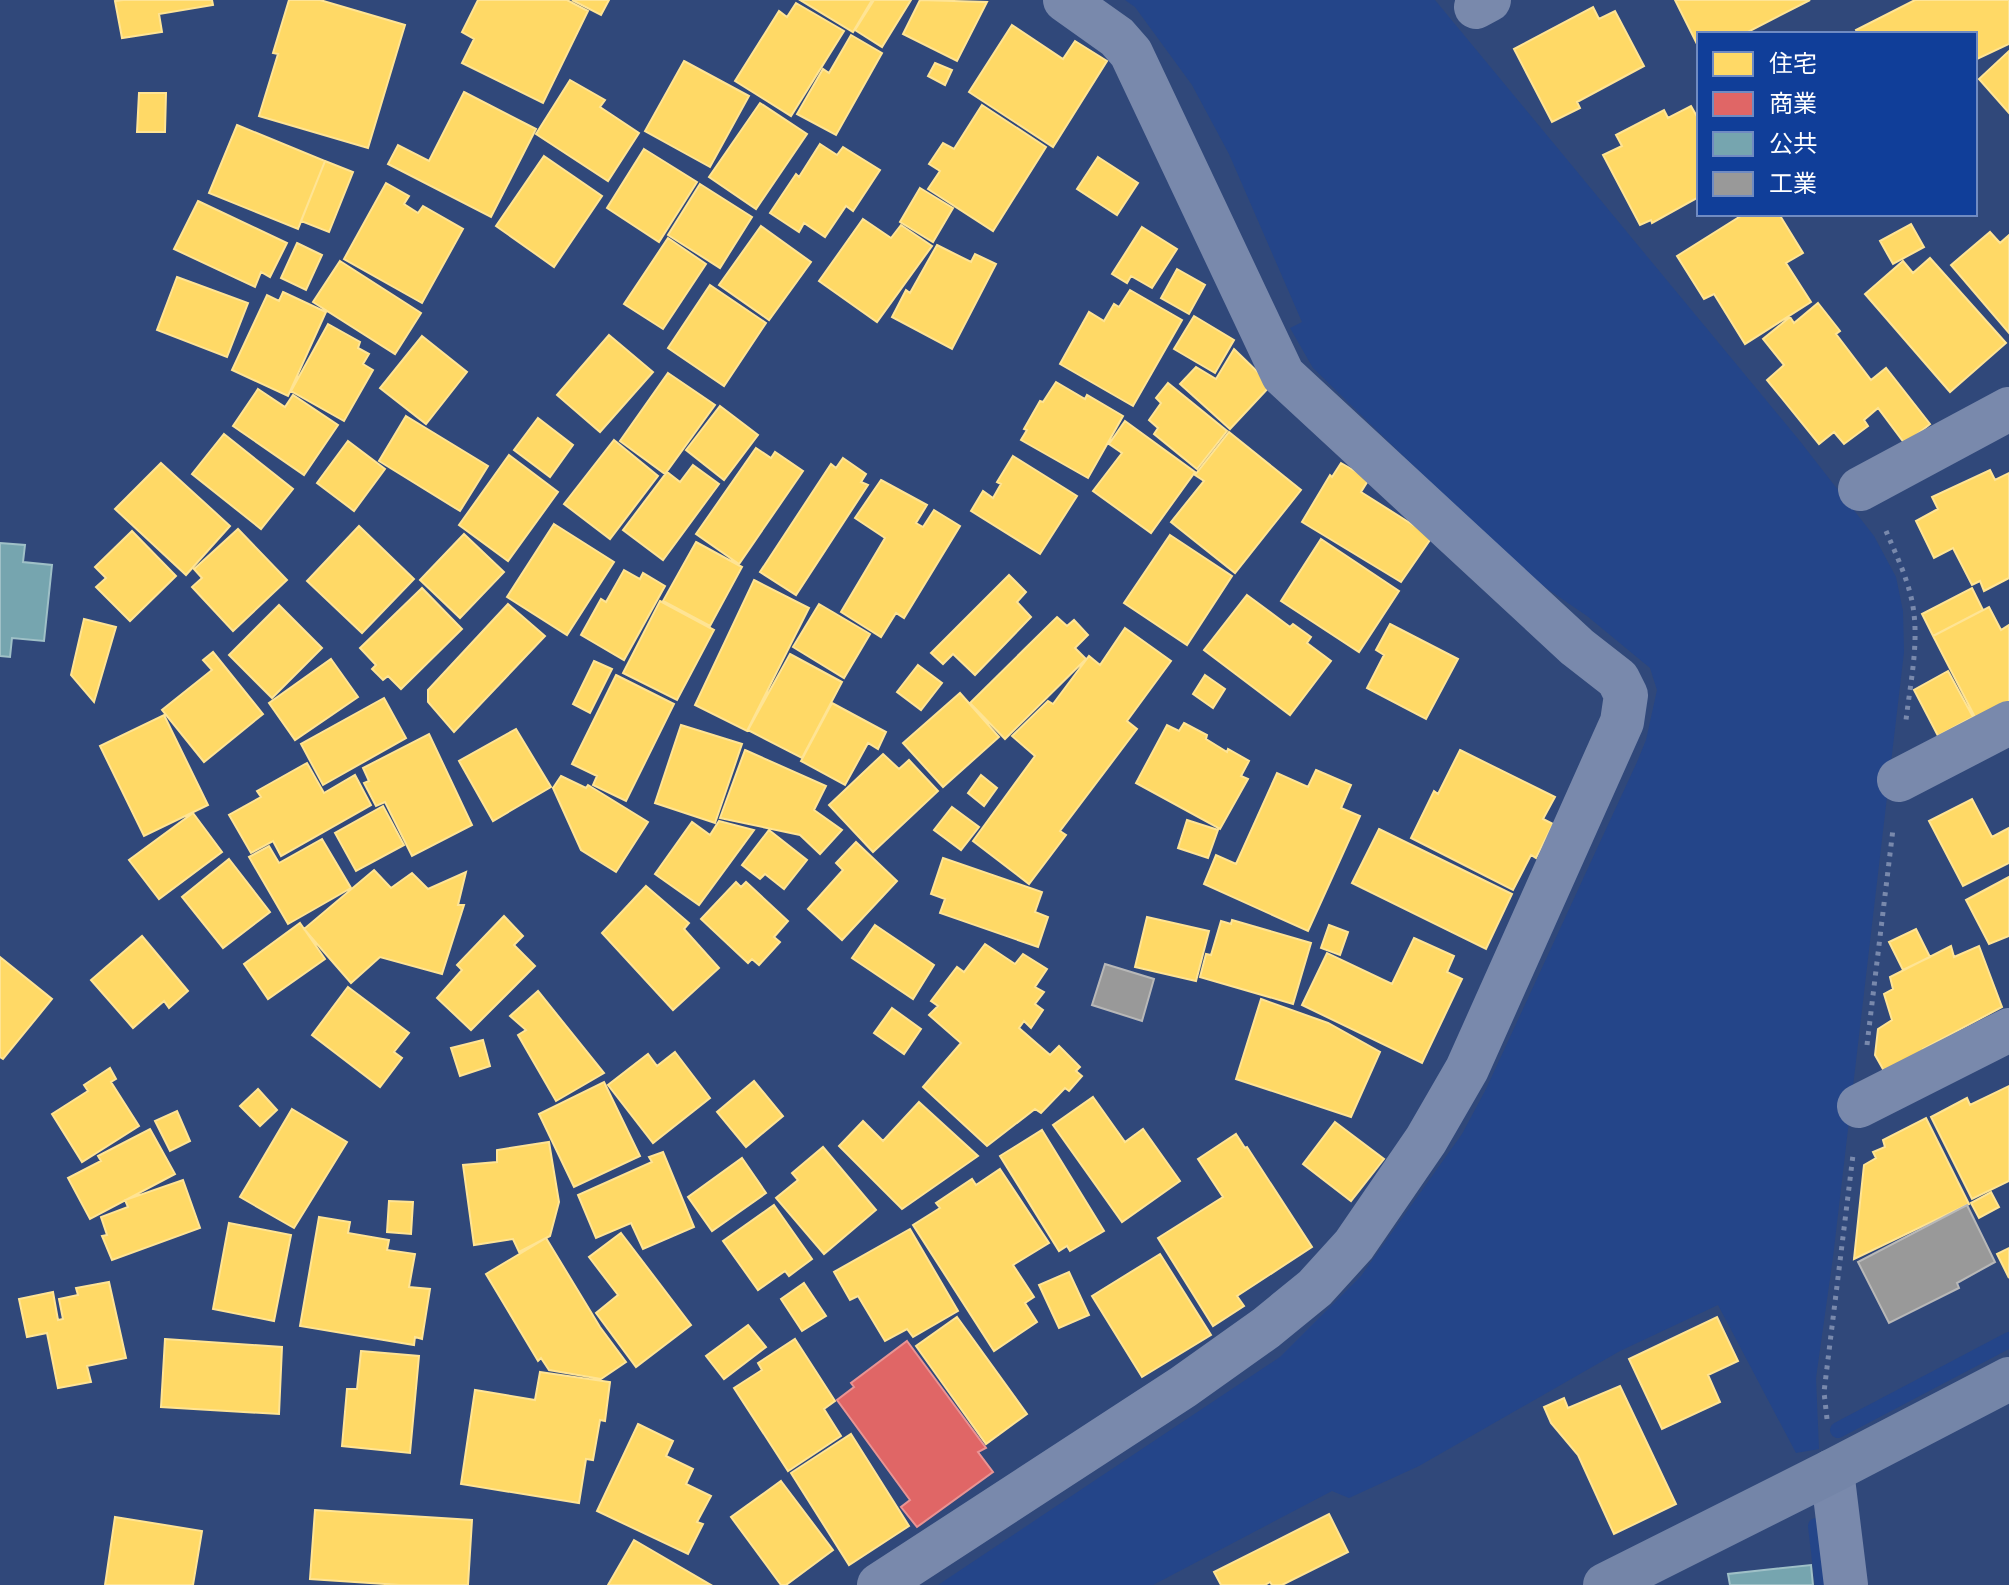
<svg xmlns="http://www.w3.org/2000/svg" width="2009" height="1585" font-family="'Noto Sans','Noto Sans JP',sans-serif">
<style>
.water{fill:#244589}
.homes{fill:#ffd966;stroke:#ffe494;stroke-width:2}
.shops{fill:#e06666;stroke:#e99494;stroke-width:2}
.public{fill:#76a5af;stroke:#9fc0c7;stroke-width:2}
.industry{fill:#999;stroke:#b8b8b8;stroke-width:2}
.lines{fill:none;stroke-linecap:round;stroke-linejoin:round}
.stream{stroke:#244589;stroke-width:16}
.path{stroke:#7989ac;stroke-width:5;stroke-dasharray:4 6;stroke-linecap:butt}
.street{stroke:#7989ac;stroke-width:44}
.secondary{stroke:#7485a8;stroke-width:44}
</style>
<rect width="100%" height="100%" fill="#30487a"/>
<path class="water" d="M1125,0H1435L1799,440L1874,536L1896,577L1903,611L1904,652L1833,1257L1816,1378L1819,1449L1796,1453L1718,1305L1620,1351L1419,1466L1349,1498L1332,1491L1153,1585H938L1280,1357L1361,1276L1462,1134L1486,1089L1637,762L1646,740L1657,690L1650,668L1587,616L1521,571L1313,368L1290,328L1302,322L1229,154L1192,85L1135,7Z"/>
<path class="homes" d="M123,0H212L213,5L159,14L162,32L122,38L115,1Z
M289,0H320L405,25L368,148L259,116L278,54L273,53Z
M478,0H567L588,11L543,103L462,63L474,39L462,32Z
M572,0H609L601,15Z
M800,0H872L853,32Z
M874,0H911L882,47L855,30Z
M920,0L987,2L957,61L903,34Z
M1675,0H1810L1744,34H1699V48Z
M1915,0H2009V44L1975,60V34H1858L1856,30Z
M796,3L844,31L791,116L735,81L779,11L787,17Z
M1593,7L1599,19L1615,11L1644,66L1577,102L1580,108L1552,122L1514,49Z
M1012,25L1063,59L1075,41L1107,61L1053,147L969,92Z
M851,35L882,53L836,135L797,114L823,69L829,73Z
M2009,51V113L1979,79Z
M684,61L749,96L710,167L645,131Z
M935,63L952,70L945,85L928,76Z
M570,80L605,100L600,107L639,133L608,181L536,134Z
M464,92L536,129L491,217L388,164L398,145L429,161Z
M139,93H166L165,132H137Z
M760,103L807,134L756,209L709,177Z
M982,105L1046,147L993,231L928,189L940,171L929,164L943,143L954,149Z
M1691,106L1699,120V197L1652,223L1651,220L1640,225L1603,155L1622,146L1616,135L1664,110L1668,118Z
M237,125L325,161L298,229L209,193Z
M820,144L837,155L843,147L880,170L853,211L846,206L825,237L804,223L799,232L770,213L796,174L799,177Z
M644,149L697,182L659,242L607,208Z
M544,156L602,196L554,267L496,226Z
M1098,157L1138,183L1117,215L1077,189Z
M325,161L353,172L329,232L301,221Z
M386,183L409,196L404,204L418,213L423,206L463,229L422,303L344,259Z
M700,184L752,217L720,268L668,235Z
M920,188L953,208L933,242L900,222Z
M198,201L287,243L270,277L261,272L255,287L174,249Z
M1744,214H1779L1803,253L1786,263L1811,302L1745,344L1714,294L1704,299L1677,256Z
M863,219L891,238L901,225L932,246L877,322L819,281Z
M1911,224L1924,247L1893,264L1880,241Z
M761,226L811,262L769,320L719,285Z
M1142,227L1177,249L1152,288L1131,276L1127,283L1112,274Z
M1990,232L2000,243L2009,235V333L1951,265Z
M668,238L706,264L663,329L624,304Z
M297,243L322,255L306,290L281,278Z
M937,245L971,262L975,254L996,264L952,349L892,317L906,290L910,293Z
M1930,258L2006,343L1950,392L1865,294L1903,261L1913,273Z
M340,261L421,313L395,354L313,302Z
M1177,269L1205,285L1189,314L1161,298Z
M177,277L248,303L227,357L157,330Z
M710,285L766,323L724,386L668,348Z
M1130,290L1182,320L1133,406L1060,364L1089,312L1104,321L1114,304L1119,307Z
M283,292L326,312L288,396L232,370L267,295L279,301Z
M1818,303L1840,331L1836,334L1871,380L1886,368L1930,424L1905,444L1878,408L1864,420L1868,426L1844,444L1834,432L1819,444L1767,380L1784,365L1763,339L1790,317L1794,323Z
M1194,316L1234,340L1215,373L1174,349Z
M328,324L360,342L358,348L369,354L363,364L373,370L344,421L291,391Z
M609,335L653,372L600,432L557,395Z
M422,336L467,372L426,424L380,388Z
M1234,349L1271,385L1230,429L1180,384L1196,367L1216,379Z
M668,373L715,405L665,474L620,441Z
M1056,382L1085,399L1087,395L1123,416L1088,478L1021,440L1027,430L1024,429L1040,401L1043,402Z
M1168,383L1227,431L1197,469L1154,434L1158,428L1149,420L1161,403L1156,398Z
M258,389L285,407L293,395L338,425L304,475L233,426Z
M720,406L758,435L724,480L686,450Z
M406,416L488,466L460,511L379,461Z
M538,418L573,445L550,477L514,450Z
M1125,421L1195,472L1151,533L1093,491L1122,453L1109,444Z
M1229,432L1301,490L1235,573L1171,522L1204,481L1195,475Z
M224,434L293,489L261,529L192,474Z
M614,440L658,476L610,539L564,504Z
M348,441L385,469L354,511L317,483Z
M756,448L771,458L775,452L803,471L739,564L696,534Z
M509,455L558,492L508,561L459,525Z
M1013,456L1077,496L1040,554L971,511L983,491L993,498L1001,484L997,482Z
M843,458L866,474L861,482L868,485L796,595L760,572L831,464L836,468Z
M161,463L230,526L186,575L115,509Z
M1341,463L1369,479L1361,492L1432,537L1401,582L1302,522L1330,475L1332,477Z
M693,465L719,484L663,560L623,530L667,472L680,482Z
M1990,470L1995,480L2009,473V578L1984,591L1980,581L1972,585L1953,548L1934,558L1916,521L1938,509L1932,497Z
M881,480L927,505L916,523L923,527L934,510L960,526L904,618L896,613L881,637L841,612L885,538L855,518Z
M554,524L614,562L567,635L507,597Z
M359,526L414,579L362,633L307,581Z
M238,529L287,580L233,631L192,587L202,578L194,569Z
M132,531L176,576L130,621L96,587L106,578L95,567Z
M464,534L504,572L460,618L420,580Z
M1170,535L1232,576L1187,645L1124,603Z
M1321,539L1399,591L1359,652L1281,601Z
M696,542L742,567L710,626L663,601Z
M624,570L640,579L643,573L665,586L624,660L581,635L601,599L606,602Z
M1009,575L1026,592L1017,602L1031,617L975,675L953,654L943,664L931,653Z
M754,580L809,608L747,731L695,705Z
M422,588L462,629L401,689L388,676L383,680L372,669L376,665L360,648Z
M1972,588L1983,610L1933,636L1922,614Z
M1247,595L1290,627L1293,624L1311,637L1307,643L1331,661L1290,715L1204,650Z
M660,601L714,630L677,700L623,673Z
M508,604L545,636L454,732L428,702V690Z
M819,604L870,634L844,678L793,647Z
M279,605L322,648L272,698L229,655Z
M1989,607L2001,630L2009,625V704L1977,721L1933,636Z
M1057,617L1067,626L1074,620L1088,635L1075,648L1086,659L1005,739L970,703Z
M84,619L116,627L94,702L71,675Z
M1390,624L1458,659L1426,719L1367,688L1384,655L1376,650Z
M1125,628L1171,661L1127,721L1137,729L1060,831L1066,835L1029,884L973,841L1035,756L1012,736L1048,701L1053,704L1089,656L1100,665Z
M213,652L263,714L204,762L162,710L212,670L203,660Z
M790,654L842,682L802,758L748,730Z
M331,659L358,697L295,740L269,703Z
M594,661L612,669L590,713L573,704Z
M918,665L942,683L921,710L897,692Z
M1948,671L1973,717L1938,736L1914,690Z
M616,675L674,704L626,801L593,785L597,776L572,764Z
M1205,675L1225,689L1213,708L1193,694Z
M960,693L999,737L943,787L903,743Z
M384,698L406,738L323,785L301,744Z
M832,703L886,732L878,749L868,743L845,785L801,761Z
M164,715L208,805L144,836L100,746Z
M1184,723L1207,735L1206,739L1227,752L1228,749L1249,761L1241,776L1248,779L1220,829L1136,783L1167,725L1179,731Z
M681,725L742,744L715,823L655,803Z
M516,729L551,787L493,821L459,761Z
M429,734L472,825L412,856L385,802L376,806L364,783L369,781L363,768Z
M745,750L826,786L814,810L842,830L820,854L800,835L720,818Z
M1460,750L1555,797L1543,819L1553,824L1536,858L1531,855L1513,890L1411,838L1434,791L1438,794Z
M883,754L899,769L909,760L938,791L873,852L829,805Z
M307,763L324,793L355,775L371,805L281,856L273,841L251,853L229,815L261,797L257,791Z
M1316,770L1351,785L1341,808L1360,816L1308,931L1204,884L1216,855L1236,864L1277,773L1308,787Z
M981,775L997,788L984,806L968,793Z
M561,776L586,788L588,785L648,822L616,872L581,850L553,788Z
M1972,799L1992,837L2009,828V863L1963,886L1929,821Z
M383,806L404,845L356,871L335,833Z
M952,807L979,827L961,850L934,830Z
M193,813L222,852L159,899L129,860Z
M1187,820L1218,830L1208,858L1178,848Z
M719,821L754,830L699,905L655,874L692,822L710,835Z
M1379,829L1512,894L1486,949L1352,883Z
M769,830L807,860L784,889L765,874L760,879L742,865Z
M322,839L351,888L288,924L249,857L269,846L279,863Z
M856,842L897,881L842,940L808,909L843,870L836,863Z
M943,858L1042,892L1035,912L1048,917L1038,947L940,913L945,899L931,894Z
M229,859L270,912L223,948L182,897Z
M374,870L391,888L412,873L428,889L466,872L458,905H464L442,974L380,957L351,983L304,929Z
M2009,877V936L1989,944L1966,900Z
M736,882L741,887L746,882L788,921L774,937L780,942L759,965L752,959L748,963L701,919Z
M646,886L689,923L684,929L719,968L673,1010L602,933Z
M504,916L523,936L514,945L535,966L471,1030L437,998L462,970L457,965Z
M1147,917L1209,931L1196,981L1135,967Z
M1232,920L1311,943L1293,1004L1200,977L1206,954L1211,955L1221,921L1231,924Z
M300,923L325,959L268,999L244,964Z
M875,925L934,965L913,999L852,958Z
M1329,925L1348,932L1340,955L1321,948Z
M1916,929L1930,957L1903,970L1889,942Z
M142,936L188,991L169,1008L164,1001L133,1028L91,980Z
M1414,938L1454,956L1447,972L1462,979L1422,1063L1302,1005L1327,953L1392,984Z
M985,944L1015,964L1023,954L1047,969L1035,987L1044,992L1035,1004L1043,1010L1031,1028L1024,1021L1019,1028L1050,1055L1059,1046L1080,1067L1076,1071L1082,1076L1069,1091L1065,1088L1041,1113L1035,1109L987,1146L923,1087L961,1043L929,1015L938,1006L931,1001L957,967L964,972Z
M1951,946L1954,957L1979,946L2002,1007L1923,1049L1924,1052L1884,1071L1875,1055L1878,1029L1892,1020L1884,994L1893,989L1890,977Z
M0,957L52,999L3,1059L0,1057Z
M348,987L409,1033L394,1052L402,1058L380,1087L312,1035Z
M538,991L604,1073L556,1101L518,1035L526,1030L510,1016Z
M1261,999L1328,1023L1380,1052L1351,1117L1236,1079Z
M892,1008L921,1029L904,1054L874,1033Z
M483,1040L490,1066L460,1076L451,1048Z
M675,1052L710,1098L653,1143L608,1085L648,1054L657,1066Z
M110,1068L116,1079L111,1082L139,1126L82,1162L52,1114L88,1091L84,1085Z
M754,1081L783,1116L746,1147L717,1112Z
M604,1082L640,1156L574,1187L539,1114Z
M2009,1086V1181L1972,1199L1931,1117L1967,1098L1970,1105Z
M258,1089L277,1110L260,1126L240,1106Z
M1093,1097L1125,1142L1143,1129L1180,1181L1122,1222L1053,1125Z
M919,1102L978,1156L902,1209L839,1146L863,1121L883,1141Z
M292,1109L347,1142L294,1228L240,1197Z
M177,1111L190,1141L170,1151L155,1121Z
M1926,1118L1969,1204L1854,1259L1864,1165L1876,1158L1873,1152L1885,1147L1883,1140Z
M1335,1122L1384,1159L1351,1201L1303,1164Z
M150,1129L175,1174L90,1219L68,1178L101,1161L98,1156Z
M1042,1130L1104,1231L1070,1251L1067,1246L1059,1251L1000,1156Z
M1236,1134L1245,1148L1247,1147L1312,1247L1237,1296L1244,1306L1213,1326L1158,1238L1223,1197L1198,1159Z
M549,1142L559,1202L550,1236L519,1252L513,1239L474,1245L463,1165L497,1162V1150Z
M823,1147L876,1210L824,1254L776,1198L798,1180L792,1173Z
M663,1152L694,1227L643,1249L631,1223L596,1238L578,1195L652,1162L649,1157Z
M742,1158L766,1193L712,1231L688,1197Z
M1000,1169L1049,1243L1013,1265L1034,1297L1025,1303L1037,1322L994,1351L913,1225L940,1208L936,1203L972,1179L976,1185Z
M183,1180L200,1228L112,1260L102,1236L107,1235L101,1217L128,1207L125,1200Z
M1991,1192L1999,1207L1979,1218L1971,1203Z
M389,1201L413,1202L411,1234L387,1232Z
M774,1205L812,1259L789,1276L785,1271L758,1290L723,1241Z
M319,1217L350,1222L348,1233L389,1240L387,1250L415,1254L409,1287L430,1289L422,1339L415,1337L414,1345L300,1326Z
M229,1223L291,1235L274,1321L213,1309Z
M910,1229L958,1311L913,1337L907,1329L885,1341L858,1296L850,1300L834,1272Z
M621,1233L691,1325L636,1367L596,1313L618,1295L589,1257Z
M546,1238L600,1327L626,1362L601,1379L549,1370L541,1358L538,1361L486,1274Z
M2009,1248V1278L1997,1254Z
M1160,1254L1211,1335L1142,1377L1092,1296Z
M1069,1272L1089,1315L1059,1328L1039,1285Z
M109,1282L126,1358L87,1366L91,1382L58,1388L47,1333L27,1337L19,1299L53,1292L58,1320L63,1319L59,1299L78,1295L76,1288Z
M804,1283L826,1316L802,1331L781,1299Z
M957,1317L1027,1414L986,1444L916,1346Z
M1717,1317L1738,1361L1708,1375L1720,1402L1662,1429L1629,1359Z
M748,1325L766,1347L724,1379L706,1356Z
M165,1339L282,1347L279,1414L161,1407Z
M795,1339L835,1401L824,1409L841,1436L788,1471L734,1388L762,1370L758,1363Z
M361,1351L419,1356L410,1453L342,1446L347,1389H357Z
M540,1372L610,1382L605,1421L600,1420L593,1460L586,1459L579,1503L461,1484L475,1390L535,1400Z
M1620,1386L1676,1504L1614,1534L1578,1455L1551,1423L1544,1407L1564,1398L1568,1408Z
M638,1424L673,1441L666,1456L693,1469L686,1484L711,1496L697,1522L703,1524L688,1554L597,1511Z
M851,1434L909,1526L849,1565L791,1473Z
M781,1481L833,1550L786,1585H781L731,1517Z
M315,1510L472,1520L468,1585H400L310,1579Z
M1329,1514L1348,1552L1282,1585H1272L1270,1582L1265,1585H1221L1214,1572Z
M115,1517L202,1531L193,1585H105Z
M634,1540L711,1585H608Z"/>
<path class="shops" d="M907,1341L986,1448L978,1452L993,1472L917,1527L901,1507L910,1500L837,1400L854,1387L851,1383Z"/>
<path class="public" d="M0,543L25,545L23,562L52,565L44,641L12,638L10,657L0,656Z
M1811,1565L1813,1585H1730L1728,1574Z"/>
<path class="industry" d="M1105,964L1154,979L1142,1021L1092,1005Z
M1967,1205L1995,1262L1957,1283L1959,1288L1889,1323L1858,1262Z"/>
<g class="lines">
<path class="stream" d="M1838,1430L2009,1340
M1816,1526L1823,1585"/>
<path class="path" d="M1886,531C1897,557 1911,585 1914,614C1918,648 1910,686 1906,720
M1867,1045L1893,829
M1827,1419L1824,1392L1853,1155"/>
<path class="street" d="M1476,7L1489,0
M1860,489L2009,409
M1899,780L2009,723
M1859,1106L2009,1030
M1832,1471L1846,1585
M879,1585L1183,1387L1266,1328L1315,1288L1354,1245L1426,1140L1467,1069L1622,722L1626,695L1618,679L1577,647L1283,375L1131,53L1117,37L1065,0"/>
<path class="secondary" d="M1605,1585L1832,1471L2009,1379"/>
</g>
<rect x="1697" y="32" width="280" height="184" fill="#103e99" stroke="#708bc2" stroke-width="2"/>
<rect x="1713" y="52" width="40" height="24" fill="#ffd966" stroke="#708bc2" stroke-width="2"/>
<text x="1769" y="72" font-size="24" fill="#ffffff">住宅</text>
<rect x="1713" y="92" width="40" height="24" fill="#e06666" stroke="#708bc2" stroke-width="2"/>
<text x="1769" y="112" font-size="24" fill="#ffffff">商業</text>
<rect x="1713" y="132" width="40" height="24" fill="#76a5af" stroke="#708bc2" stroke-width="2"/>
<text x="1769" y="152" font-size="24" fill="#ffffff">公共</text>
<rect x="1713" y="172" width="40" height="24" fill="#999999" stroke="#708bc2" stroke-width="2"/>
<text x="1769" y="192" font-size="24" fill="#ffffff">工業</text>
</svg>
